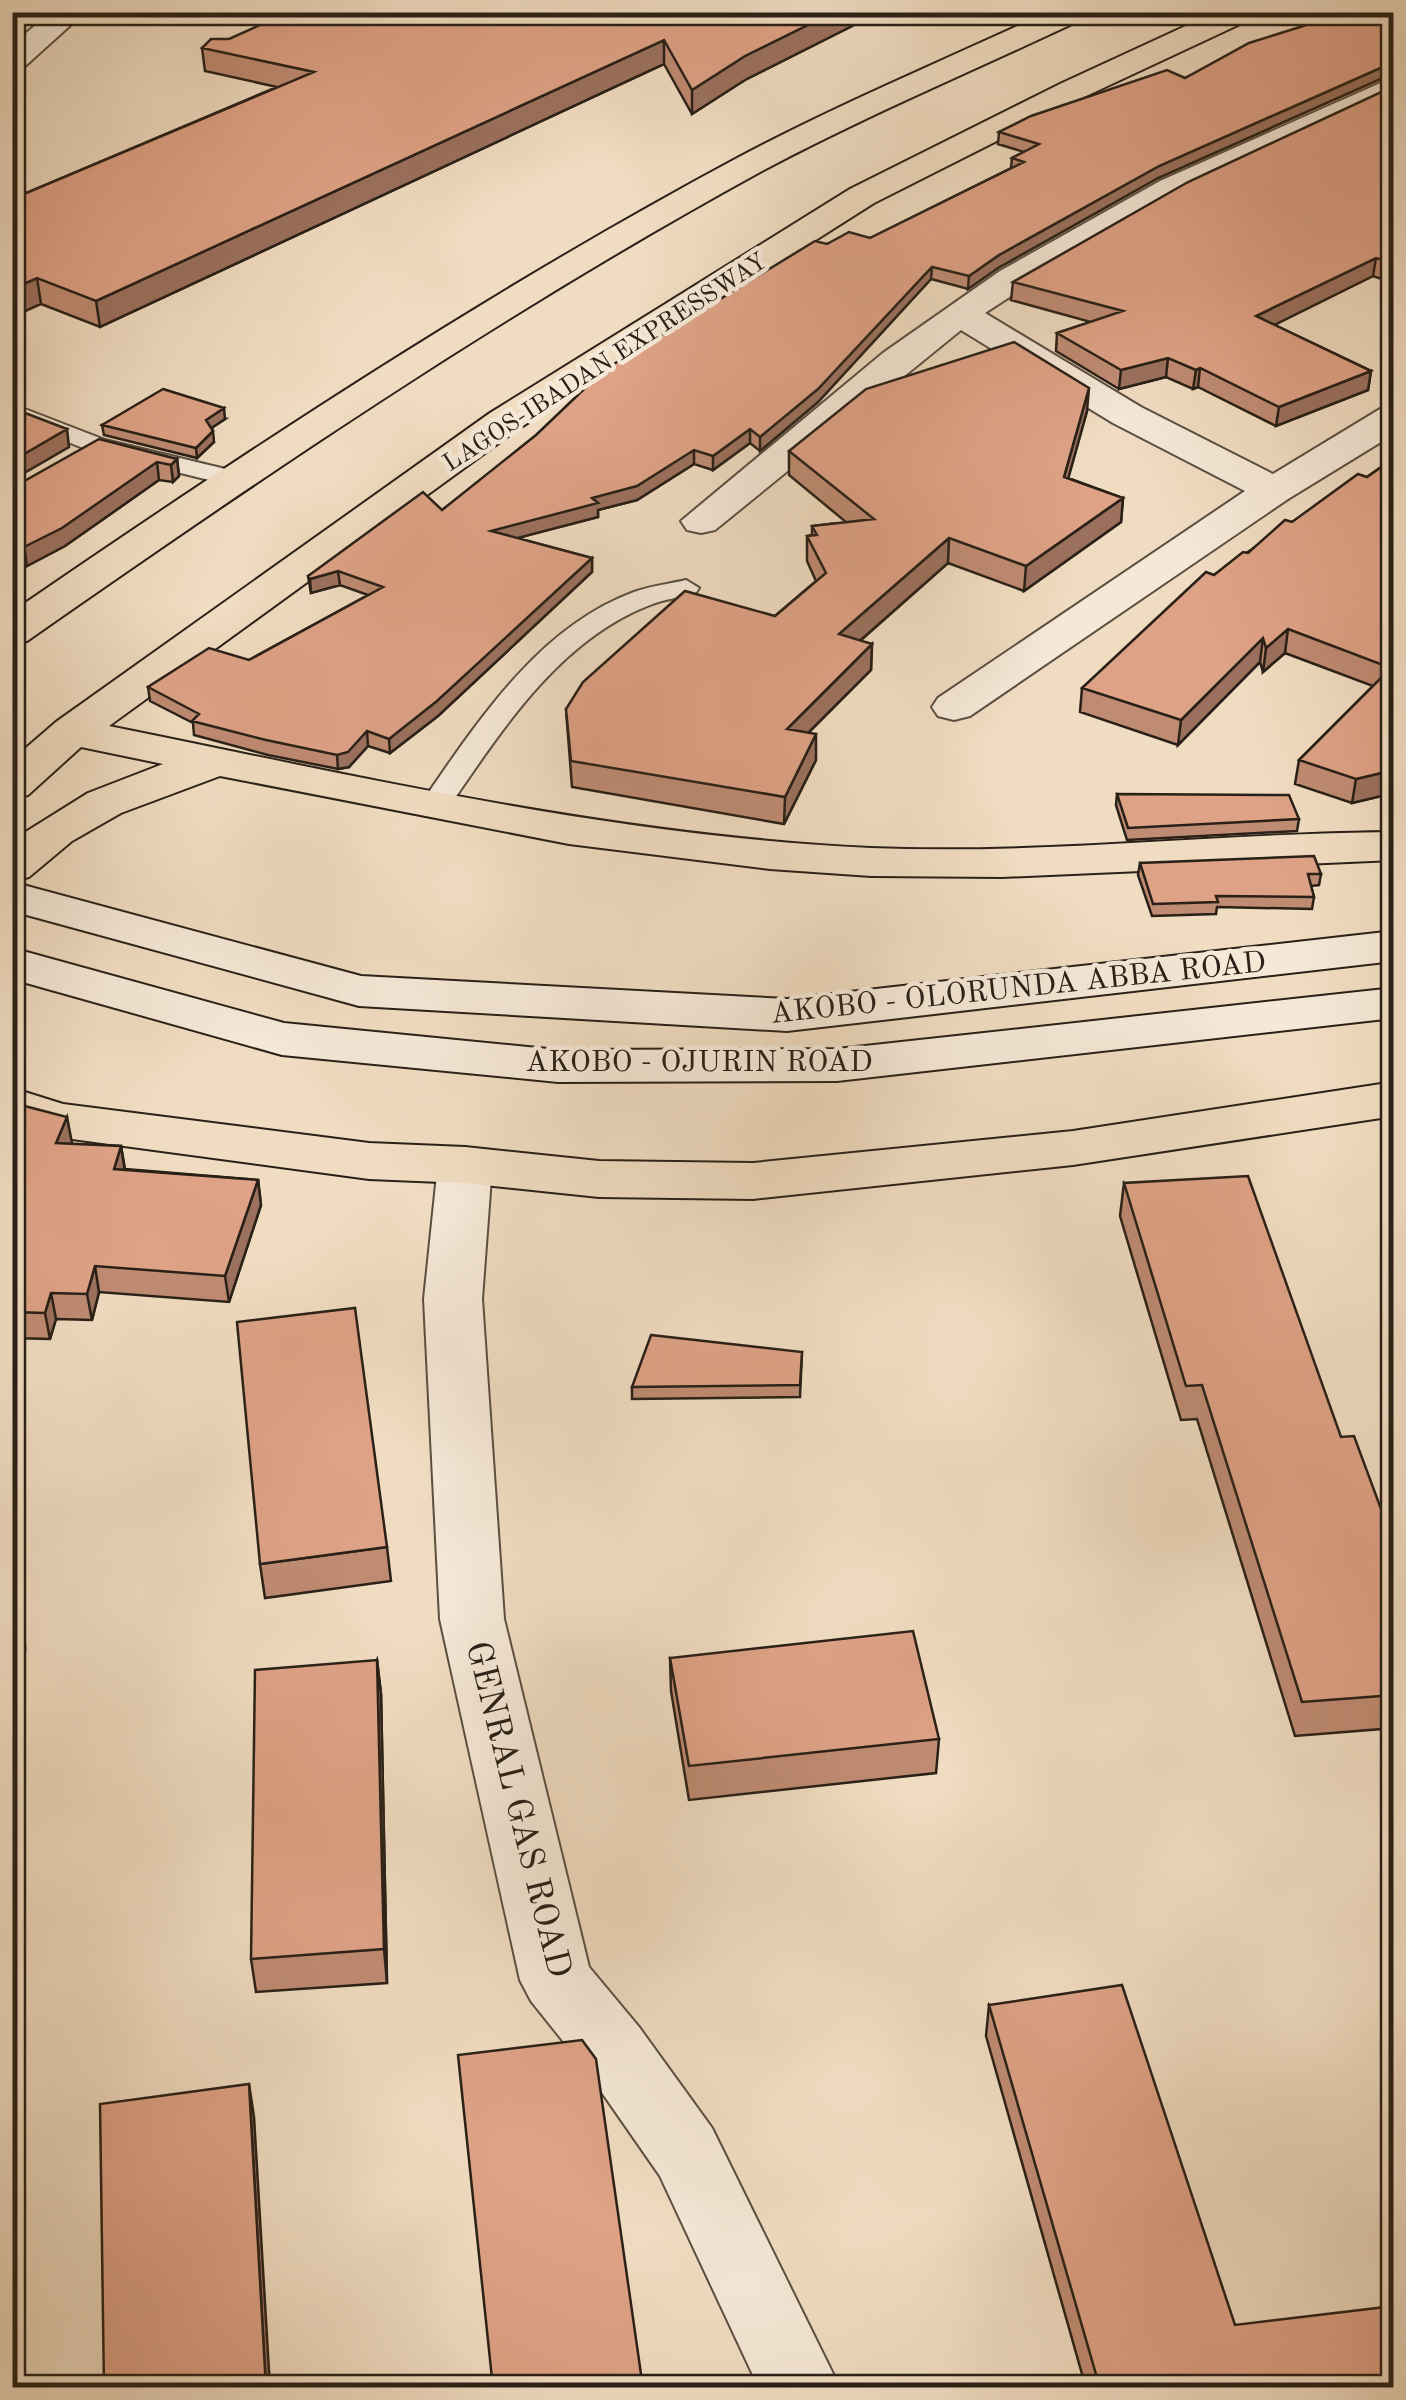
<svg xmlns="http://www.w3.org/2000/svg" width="1406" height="2400" font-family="'Old Standard TT',serif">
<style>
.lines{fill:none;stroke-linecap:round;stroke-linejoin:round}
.service-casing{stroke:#5b4f42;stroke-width:4}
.minor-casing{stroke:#5b4f42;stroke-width:4}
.tertiary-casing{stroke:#5b4f42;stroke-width:4}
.secondary-casing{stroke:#292017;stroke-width:4}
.motorway-casing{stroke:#292017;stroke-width:4}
.service{fill:#f5e8d7;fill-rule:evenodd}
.minor{fill:#f5e8d7;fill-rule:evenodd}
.tertiary{fill:#f5e8d7;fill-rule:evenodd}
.secondary{fill:#f5e8d7;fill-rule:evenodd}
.motorway{fill:#f0dcc1;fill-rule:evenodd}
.wall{fill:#bf8b73;stroke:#292017;stroke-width:2.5}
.shaded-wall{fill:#9b715e;stroke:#292017;stroke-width:2.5}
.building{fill:#dea286;stroke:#292017;stroke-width:2.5}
.labels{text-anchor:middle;stroke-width:9;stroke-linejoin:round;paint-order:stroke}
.far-street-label{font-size:25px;fill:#292017;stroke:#f5e8d7}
.street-label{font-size:30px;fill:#292017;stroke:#f5e8d7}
.near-street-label{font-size:35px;fill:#292017;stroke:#f5e8d7}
</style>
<rect width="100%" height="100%" fill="#f0dcc1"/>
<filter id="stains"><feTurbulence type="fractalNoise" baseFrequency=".002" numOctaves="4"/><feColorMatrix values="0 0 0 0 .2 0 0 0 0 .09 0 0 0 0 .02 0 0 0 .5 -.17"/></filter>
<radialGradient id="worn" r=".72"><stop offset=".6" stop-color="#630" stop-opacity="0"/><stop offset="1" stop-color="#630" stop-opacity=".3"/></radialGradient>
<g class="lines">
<g class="service-casing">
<path id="service" d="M12,404L105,440L242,473L246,478L233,486L88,450L12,420Z
M686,580L699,588L695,594C681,597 664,599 650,605C557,641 500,733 446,811H424L420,805C476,724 537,628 634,592C650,586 669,584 686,580Z"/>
</g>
<g class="minor-casing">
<path id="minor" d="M1394,77V98C1252,160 1114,227 985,313L1141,407L1273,474L1380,409L1394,406V434L1288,499L970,716L954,720L938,716L932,707L938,698L1245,491L1113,423L961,330L715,530L701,533L687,530L681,521L883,353L1000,271L1160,181Z
M465,1147L484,1153L492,1165L482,1299L504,1619L589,1967L639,2027L712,2128L840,2388H759L660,2176L587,2071L531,2001L520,1980L440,1619L424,1299L438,1165L446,1153Z"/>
</g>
<g class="tertiary-casing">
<path id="tertiary" d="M51,12H85L23,68L12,70V45Z"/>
</g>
<g class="secondary-casing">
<path id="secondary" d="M12,882L361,976L787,999L1394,931V961L787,1031L359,1006L12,911Z
M12,948L284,1023L558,1050L837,1049L1394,988V1018L837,1081L558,1082L282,1055L12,979Z"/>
</g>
<g class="motorway-casing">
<path id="motorway" d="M1048,12H1089L1085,18C977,69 867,115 762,171C506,311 266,474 27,641L12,645V612C248,450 487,292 739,157C839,104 945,60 1048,12Z
M1216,12H1257L1253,18L1084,97L874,203L518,429L109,726C361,777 614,836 871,848C1045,855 1219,833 1394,832V860L1002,877L871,876L770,869L569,844L220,776L121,813L72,841L29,877L12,881V841L16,838L88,793L163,764L81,747L28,795L12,799V760L56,722L490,413L850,189L1062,83Z
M1394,1082V1116L1073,1165L753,1199L599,1197L465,1183L369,1179L57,1137L12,1123V1088L63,1104L369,1143L465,1147L599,1161L753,1163L1073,1131Z"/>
</g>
<use href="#service" class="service"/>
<use href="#minor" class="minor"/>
<use href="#tertiary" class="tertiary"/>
<use href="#secondary" class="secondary"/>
<use href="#motorway" class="motorway"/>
</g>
<path class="wall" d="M880,12L745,80L692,114L664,64L100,327L41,304L12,199L277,87L205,71L202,48Z
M1394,12V73L1158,178L998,268L968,289L931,279L818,402L760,451L750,443L713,470L694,464L637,500L598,510V517L517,538L592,558V572L438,716L390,753L368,746L349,767L338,769L268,755L194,735L193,723L150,701L148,687L249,660L368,595L340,585L311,593L308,576L442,510L827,244L870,238L1011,168L1012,158L1024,152L998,144L999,132L1185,78L1302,27L1303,16Z
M1394,87V283L1373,276L1274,325L1371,371L1368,390L1276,426L1198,387L1193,389L1166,377L1119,389L1056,351L1057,333L1091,322L1011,300L1013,282Z
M1087,411L1068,478L1123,498L1121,522L1024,591L948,563L860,641L872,644L871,670L808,733L816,760L784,824L572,787L566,709L775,616L816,581L807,561V536L812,535V526L846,522L789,475V451Z
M225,419L211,428L214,442L197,458L104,435L102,425Z
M1394,458V793L1352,803L1295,784L1299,760L1373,686L1285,653L1263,672L1260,662L1178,745L1080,712L1082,688L1214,575L1292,522L1367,477Z
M177,459L179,476L173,482L159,480L65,546L27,566L12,560V488Z
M1117,794L1299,819L1297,831L1127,840L1116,805Z
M1140,863L1321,874L1319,885L1311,886L1314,897L1312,909L1217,907L1216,914L1152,916L1138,875Z
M12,1103L71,1144L121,1146L125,1169L258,1180L261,1205L229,1302L99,1292L92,1320L56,1319L50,1339L12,1338Z
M1124,1183L1341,1437L1394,1544V1728L1295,1736L1197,1419L1181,1420L1120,1216Z
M802,1352L800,1397L632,1399V1387Z
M12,1390L22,1497L25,1652L12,1654Z
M387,1547L391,1581L265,1598L260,1564Z
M670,1658L939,1739L936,1773L689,1800L671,1691Z
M377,1660L381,1694L387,1983L256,1992L251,1959Z
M989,2005L1235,2325L1394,2388H1086L986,2036Z"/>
<path class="shaded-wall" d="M254,12H275L255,21Z
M834,12H880L745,80L692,114V90L745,56Z
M664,40V64L100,327L96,301Z
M1394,62V73L1158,178L998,268L968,289L969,276L999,255L1159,166Z
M1376,258L1373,276L1254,335L1256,316Z
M932,267L931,279L818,402L760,451V437Z
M37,278L41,304L12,317V289Z
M1168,358L1166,377L1119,389L1121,370Z
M1200,368L1198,387L1193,389L1196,370Z
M1371,371L1368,390L1276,426L1279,407Z
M1089,388L1087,411L1062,501L1064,477Z
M224,408L225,419L207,431L206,420Z
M67,429L69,447L12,480V461Z
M750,429V443L713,470V456Z
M213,431L214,442L197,458L196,448Z
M694,450V464L637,500L598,510V517L491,545V531L592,498Z
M177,459L179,476L173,482L171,465Z
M157,462L159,480L65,546L27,566L24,547Z
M1123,498L1121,522L1024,591L1026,566Z
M949,538L948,563L838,660L839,634Z
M592,558V572L438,716L390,753L389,739Z
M338,571L340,585L311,593L310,579Z
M1288,629L1285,653L1263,672L1266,648Z
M1263,638L1260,662L1178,745L1181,720Z
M872,644L871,670L786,755L787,729Z
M367,731L368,746L349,767L338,769L337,755Z
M816,734V760L784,824L785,797Z
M1394,770V793L1352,803L1356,779Z
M67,1117L72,1143L61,1168L56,1143Z
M121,1146L125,1172L114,1169Z
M258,1180L261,1205L229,1302L225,1276Z
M95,1266L99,1292L92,1320L87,1294Z
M51,1293L56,1319L50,1339L45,1313Z
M12,1390L22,1497L25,1652L19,1626Z
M377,1660L381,1694L387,1983L384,1949Z
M249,2084L254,2117L270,2388H266Z"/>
<path class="building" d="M289,12H834L745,56L692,90L664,40L96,301L37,278L12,289V199L314,72L202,48L211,39H229Z
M1318,12H1394V62L1159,166L999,255L969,276L932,267L818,389L760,437L750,429L713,456L694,450L637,486L592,498L598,503L491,531L592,558L437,701L389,739L367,731L348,752L337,755L266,740L192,721L199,714L148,687L209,648L249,660L383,587L338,571L310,579L308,576L423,492L442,510L536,435L604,370L815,241L827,244L849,232L870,238L1024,162L1012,158L1039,144L999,132L1031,116L1167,70L1185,78L1249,43L1316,22L1303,16Z
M1392,87L1394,263L1376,258L1256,316L1371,371L1279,407L1200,368L1196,370L1168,358L1121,370L1057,333L1123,311L1013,282L1188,182Z
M1014,342L1089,388L1064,477L1123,498L1026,566L949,538L839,634L872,644L787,729L816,734L785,797L571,761L566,709L583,682L685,591L775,616L826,573L807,536L817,535L812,526L874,519L789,451L866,389Z
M163,389L224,408L206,420L213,431L196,448L102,425Z
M12,408L67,429L12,461Z
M99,439L177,459L171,465L157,462L62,528L24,547L12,543V488Z
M1394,458V770L1356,779L1299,760L1391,668L1288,629L1266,648L1263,638L1181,720L1082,688L1206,572L1214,575L1243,552L1248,553L1285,520L1292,522L1358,474L1367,477Z
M1117,794L1289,795L1299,819L1128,828Z
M1314,856L1321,874H1308L1314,897L1216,896L1218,902L1153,904L1140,863Z
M13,1103L67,1117L56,1143L121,1146L114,1169L258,1180L225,1276L95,1266L87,1294L51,1293L45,1313L12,1312Z
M1248,1176L1341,1437L1354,1436L1394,1544V1695L1302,1702L1202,1385L1186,1386L1124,1183Z
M355,1308L387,1547L260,1564L237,1322Z
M651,1335L802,1352L800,1385L632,1387Z
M12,1423L17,1471L19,1626L12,1627Z
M913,1631L939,1739L689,1766L670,1658Z
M377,1660L384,1949L251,1959L255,1670Z
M1122,1985L1235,2325L1394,2306V2388H1100L989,2005Z
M582,2040L596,2059L643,2388H493L458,2055Z
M249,2084L266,2388H104L100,2104Z"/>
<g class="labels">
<g class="far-street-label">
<text transform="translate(604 361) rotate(-33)" y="9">LAGOS-IBADAN EXPRESSWAY</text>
</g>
<g class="street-label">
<text transform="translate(1018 987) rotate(-6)" y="10">AKOBO - OLORUNDA ABBA ROAD</text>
<text x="699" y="1071">AKOBO - OJURIN ROAD</text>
</g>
<g class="near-street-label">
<text transform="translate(520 1809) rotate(76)" y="12">GENRAL GAS ROAD</text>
</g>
</g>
<rect width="1406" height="2400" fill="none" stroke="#f0dcc1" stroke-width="50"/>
<rect x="15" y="15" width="1376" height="2370" fill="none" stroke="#292017" stroke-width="5"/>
<rect x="25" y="25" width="1356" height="2350" fill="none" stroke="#292017" stroke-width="2.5"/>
<rect width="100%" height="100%" filter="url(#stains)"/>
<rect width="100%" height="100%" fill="url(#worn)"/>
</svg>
